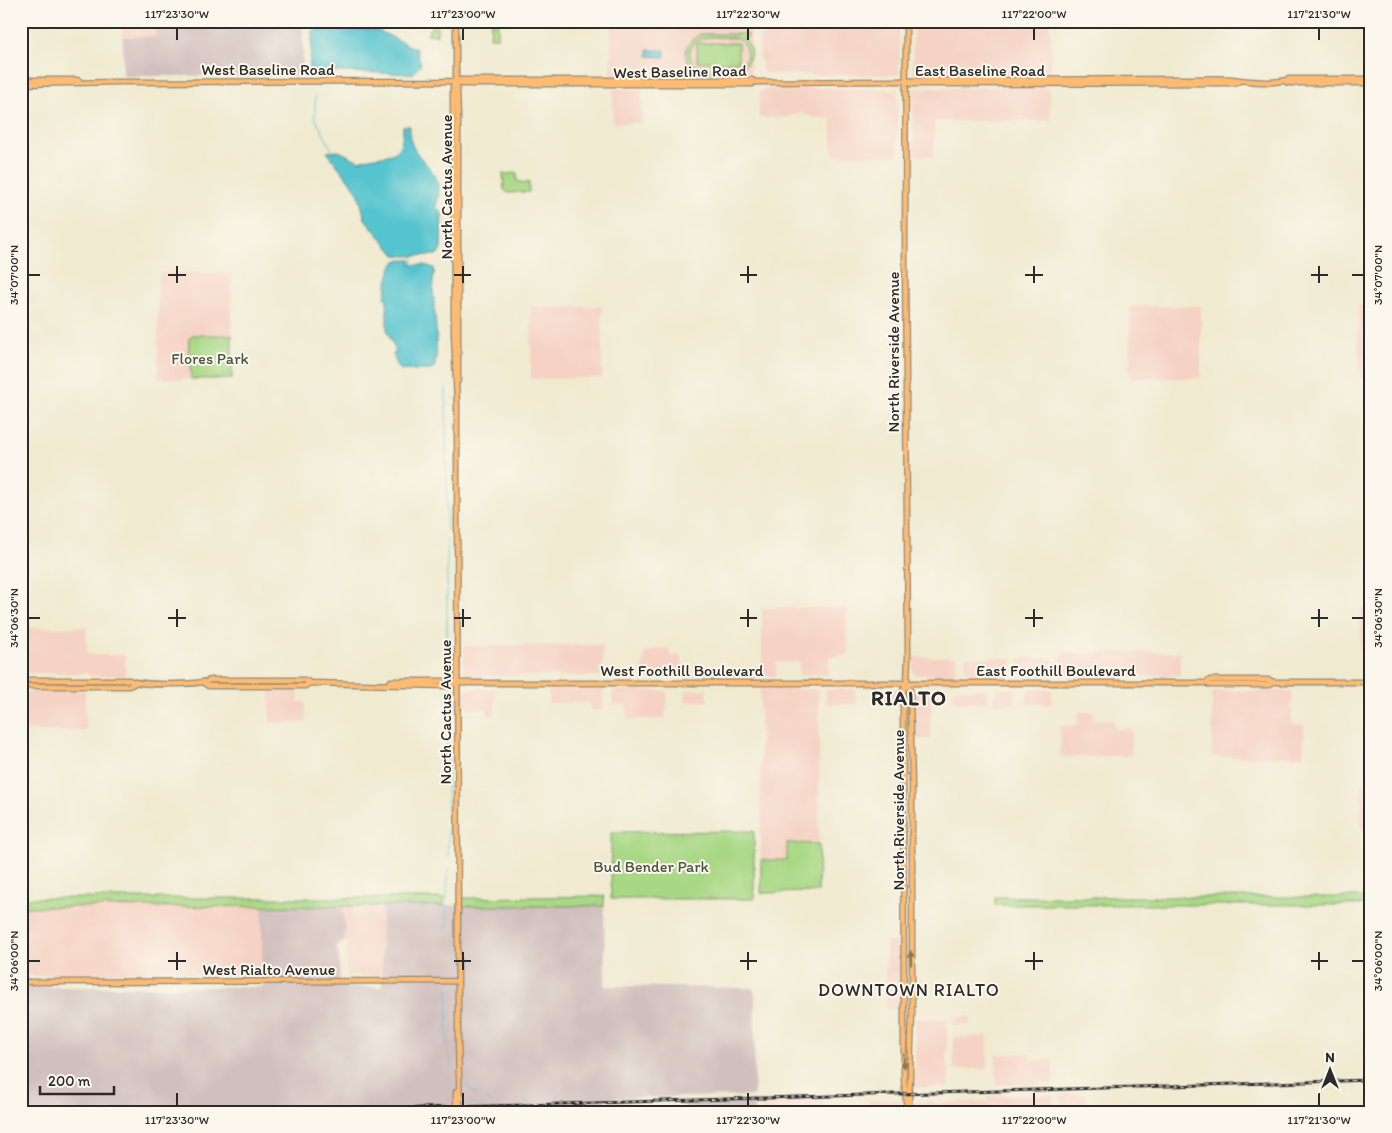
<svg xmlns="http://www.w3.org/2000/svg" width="1392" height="1133" font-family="Itim,sans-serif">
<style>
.built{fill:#f5d2c3}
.industrial{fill:#d1bfbd}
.green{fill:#a9d885;stroke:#6a8258;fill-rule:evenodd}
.water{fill:#57c4cf;stroke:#41787d}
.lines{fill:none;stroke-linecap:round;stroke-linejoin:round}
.stream{stroke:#57c4cf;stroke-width:1}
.major-casing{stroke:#8e8a7e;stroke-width:7}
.major{stroke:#febb71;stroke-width:4.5}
.rail-casing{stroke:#2b2b2b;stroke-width:3}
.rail{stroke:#fbf7ec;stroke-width:1;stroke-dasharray:4;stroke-linecap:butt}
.oneway{fill:#94734e}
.ticks{fill:none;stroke:#2b2b2b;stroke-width:2}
.labels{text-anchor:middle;stroke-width:4;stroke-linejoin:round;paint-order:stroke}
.street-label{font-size:16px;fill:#2b2b2b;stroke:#fbf7ec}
.park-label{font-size:16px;fill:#4a5642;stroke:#fbf7ec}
.neighbourhood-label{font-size:18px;letter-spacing:1px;fill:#2b2b2b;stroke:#fbf7ec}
.district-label{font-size:21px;font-weight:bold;letter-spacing:1px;fill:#2b2b2b;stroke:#fbf7ec}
.neatline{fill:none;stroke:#2b2b2b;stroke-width:2}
.ticks-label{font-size:12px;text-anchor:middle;fill:#2b2b2b}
</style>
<rect width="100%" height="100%" fill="#fbf7ec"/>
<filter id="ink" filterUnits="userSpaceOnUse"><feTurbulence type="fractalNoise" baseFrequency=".02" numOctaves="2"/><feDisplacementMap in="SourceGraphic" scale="10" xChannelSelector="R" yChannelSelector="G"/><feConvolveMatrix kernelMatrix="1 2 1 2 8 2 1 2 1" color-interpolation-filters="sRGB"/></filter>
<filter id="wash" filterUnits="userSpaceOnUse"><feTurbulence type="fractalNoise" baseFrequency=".0096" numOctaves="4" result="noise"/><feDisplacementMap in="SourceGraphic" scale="20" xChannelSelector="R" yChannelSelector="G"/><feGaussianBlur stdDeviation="1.12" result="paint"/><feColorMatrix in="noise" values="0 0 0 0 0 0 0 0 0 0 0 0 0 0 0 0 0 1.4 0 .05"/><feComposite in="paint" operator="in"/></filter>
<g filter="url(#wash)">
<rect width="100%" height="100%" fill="#f0ead0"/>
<path class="built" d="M122,21H156V37H123Z
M611,21H751V76H611Z
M761,21H899V73L897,75H826L764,73L762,71V61L759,60L760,36L764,35Z
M913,21H1050L1051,75L916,74L913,73Z
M1048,87L1050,92L1051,121H934V156H913V88Z
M831,88L897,90L898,156L833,155L831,118H815L801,113L793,114L789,117L759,118L760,92L763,89Z
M613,89H642V123H613Z
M158,273H232V335H192L188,356L191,379H158Z
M1130,306H1201V378H1130Z
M1358,306H1371V378L1359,377Z
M531,307H602V378L531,379Z
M762,608H847L848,656H829V672L826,675H799V662H776V676H762Z
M1360,608H1371V675H1361Z
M86,627L87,655H125V676H91L87,673H21V628Z
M603,645L602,676H464V646Z
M654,649H670V656H682L681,677H643L644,652H649Z
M1180,652V675L1073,676V674H1062V653Z
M913,657H956V675H916L913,671Z
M965,657L1012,658V676L965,677Z
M1020,658H1053V673L1051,676L1020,674Z
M466,689H495V715H487V709H464V691Z
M549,689L603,690V710H590L589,703H549Z
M707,689V701L685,702L686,690Z
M762,689H816L819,691V844L788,843L787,860H761L760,691Z
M832,689H855L856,704H826V690Z
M876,689H897L899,691V704L876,705Z
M916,689H931V739H916Z
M954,689H987V702H954Z
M995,689H1015V704H995Z
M1029,689H1052V704H1027V690Z
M613,690L667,691V711H665V718L627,720V705H612Z
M51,691H85L86,731H21V694L23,692H50Z
M270,691H298V702H305L306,723H270Z
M1214,691H1292L1291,724L1304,725V756L1212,757V694Z
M1078,712H1093L1094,719H1114L1115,729H1132L1131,756L1060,757V726L1078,725Z
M1361,784L1371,785V831H1361Z
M21,907H262V975L21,976Z
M343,907H382V975L347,976L346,955L348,944L345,942Z
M886,942H899V1009H885Z
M955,1017H970V1025H954Z
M915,1018L947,1019V1068H949V1087L913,1088L915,1080Z
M988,1036V1069H954V1037Z
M996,1054H1031V1060H1053V1084L996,1085Z
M1061,1094H1086L1087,1112H1061Z
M1053,1095V1112H912V1102L933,1101V1103L988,1101V1096Z
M903,1099L902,1112H869V1100Z
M824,1100V1112H761V1102Z"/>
<path class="industrial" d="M156,21H303V76H123V37H156Z
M464,905L604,906L605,986L752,988L755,994L754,1096L605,1098V1112H21V987H262V907H343L345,942H340L336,947L339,954L340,987H382V907Z
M754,1101V1112H684V1104Z"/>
<path class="green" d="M428,21H437V35L427,34L432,26Z
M491,23H498V37H490Z
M701,34H748V38H743C757,52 750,60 739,72H698C695,69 691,67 689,64C681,51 689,39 701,34ZM735,38C746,42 752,58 740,65C734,69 727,67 720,67C706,68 688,70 690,49C697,33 720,38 735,38Z
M738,43V62H697V43Z
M517,173V181L524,183L529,182V192L508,193L504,190L503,174Z
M192,335H232V379H191C191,372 191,364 186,358L188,356L189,339Z
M754,831V899H611V832Z
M787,843L819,844L818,892L761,893V860H787Z
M604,896V906H462V898Z
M995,897H1371V905H995Z
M21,898H444V906L21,907Z"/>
<path class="water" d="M375,29L416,49L421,64L413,74L309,71L313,30Z
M648,50H665V57L648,56Z
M403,126H410C410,131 409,138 411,142C422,169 447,170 436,207L442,213L441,249L439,253L436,255L405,256L395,255L365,219L358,192L327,152L339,151L359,161C386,151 403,164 403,126Z
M397,260H411V265H425L434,268C435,275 432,281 433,287C434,313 439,340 435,366L430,370H401L397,365L393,354L396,352L387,330V298H385C387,285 388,269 397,260Z"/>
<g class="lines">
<path class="stream" d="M341,21V29
M315,95V118L333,152
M413,256V265
M446,388L447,530
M447,676V540
M447,690L448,857
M447,900L448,868
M447,930V905
M447,1048L448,987
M449,1056L452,1067
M464,1084L476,1094
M486,1099L491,1102"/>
</g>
</g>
<g filter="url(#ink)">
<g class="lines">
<g class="major-casing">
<path id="major" d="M456,21V77L453,87L454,333L457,404L458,1043L460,1112
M906,21L905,254L908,656L907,682L903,691L904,1079L907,1112
M21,80H77L81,82
M455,81L457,87L458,119V379L457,383
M1285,81L1288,83H1371
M456,82L461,84H752L755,82
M907,82L911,84L1234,83L1240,81
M21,84L119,82L455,81L461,80H752L755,82C899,80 1043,80 1187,79C1202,79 1218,78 1232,79C1247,81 1275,85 1289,79H1371
M21,680H129C141,686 198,685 211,680H305L310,683L449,686L457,683
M907,682L910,690L912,788V1013L909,1105L907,1108
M204,683L208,686H305L310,683
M1206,683L1210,680H1269L1273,682H1371
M388,684L391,681H449L457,683H1206L1210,685H1269L1273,682
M21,686H129L135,683
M21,982L458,981
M456,1112V1092L458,1090"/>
</g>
<use href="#major" class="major"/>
<g class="rail-casing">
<path id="rail" d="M287,1112L1371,1080"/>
</g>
<use href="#rail" class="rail"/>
</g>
<defs><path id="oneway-solid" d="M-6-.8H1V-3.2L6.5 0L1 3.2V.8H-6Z" transform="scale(1.25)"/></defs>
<g class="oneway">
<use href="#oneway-solid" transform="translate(911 958) rotate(-91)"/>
<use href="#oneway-solid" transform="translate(904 1061) rotate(89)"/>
</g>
</g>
<path class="ticks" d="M177,28V40M463,28V40M748,28V40M1034,28V40M1319,28V40M177,266V283M463,266V283M748,266V283M1034,266V283M1319,266V283M28,275H40M168,275H186M454,275H471M740,275H757M1025,275H1043M1311,275H1328M1352,275H1364M177,609V627M463,609V627M748,609V627M1034,609V627M1319,609V627M28,618H40M168,618H186M454,618H471M740,618H757M1025,618H1043M1311,618H1328M1352,618H1364M177,952V970M463,952V970M748,952V970M1034,952V970M1319,952V970M28,961H40M168,961H186M454,961H471M740,961H757M1025,961H1043M1311,961H1328M1352,961H1364M177,1093V1106M463,1093V1106M748,1093V1106M1034,1093V1106M1319,1093V1106"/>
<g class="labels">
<g class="street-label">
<text x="268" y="75">West Baseline Road</text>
<text x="980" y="76">East Baseline Road</text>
<text transform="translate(680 71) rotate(-1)" y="6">West Baseline Road</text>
<text transform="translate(446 187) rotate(-90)" y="6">North Cactus Avenue</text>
<text transform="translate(893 352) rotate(-90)" y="6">North Riverside Avenue</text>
<text x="682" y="676">West Foothill Boulevard</text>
<text x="1056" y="676">East Foothill Boulevard</text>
<text transform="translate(445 712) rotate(-90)" y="6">North Cactus Avenue</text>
<text transform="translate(898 810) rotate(-90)" y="6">North Riverside Avenue</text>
<text x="269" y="975">West Rialto Avenue</text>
</g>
<g class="park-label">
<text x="210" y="364">Flores Park</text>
<text x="651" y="872">Bud Bender Park</text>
</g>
<g class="neighbourhood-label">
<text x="909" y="996">DOWNTOWN RIALTO</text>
</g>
<g class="district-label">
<text x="909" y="705">RIALTO</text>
</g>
</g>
<rect width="1392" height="1133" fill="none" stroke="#fbf7ec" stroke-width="55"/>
<g transform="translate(1330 1070)" stroke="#fbf7ec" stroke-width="4" paint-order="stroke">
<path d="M0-4L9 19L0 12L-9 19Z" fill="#2b2b2b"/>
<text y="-8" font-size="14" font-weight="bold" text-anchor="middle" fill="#2b2b2b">N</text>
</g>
<path d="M40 1086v8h74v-8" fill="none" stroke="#2b2b2b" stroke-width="2.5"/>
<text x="48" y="1086" font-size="15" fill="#2b2b2b" stroke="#fbf7ec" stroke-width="4" paint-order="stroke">200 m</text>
<rect x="28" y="28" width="1336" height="1078" class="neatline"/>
<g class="ticks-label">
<text x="177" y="18">117°23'30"W</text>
<text x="463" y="18">117°23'00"W</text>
<text x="748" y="18">117°22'30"W</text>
<text x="1034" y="18">117°22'00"W</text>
<text x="1319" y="18">117°21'30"W</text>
<text transform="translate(14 275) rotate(-90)" y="4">34°07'00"N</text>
<text transform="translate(1378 275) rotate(-90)" y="4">34°07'00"N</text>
<text transform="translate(14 618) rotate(-90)" y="4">34°06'30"N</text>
<text transform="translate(1378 618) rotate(-90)" y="4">34°06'30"N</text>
<text transform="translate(14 961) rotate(-90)" y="4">34°06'00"N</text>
<text transform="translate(1378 961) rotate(-90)" y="4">34°06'00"N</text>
<text x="177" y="1124">117°23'30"W</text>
<text x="463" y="1124">117°23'00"W</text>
<text x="748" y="1124">117°22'30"W</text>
<text x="1034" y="1124">117°22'00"W</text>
<text x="1319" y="1124">117°21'30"W</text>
</g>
</svg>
